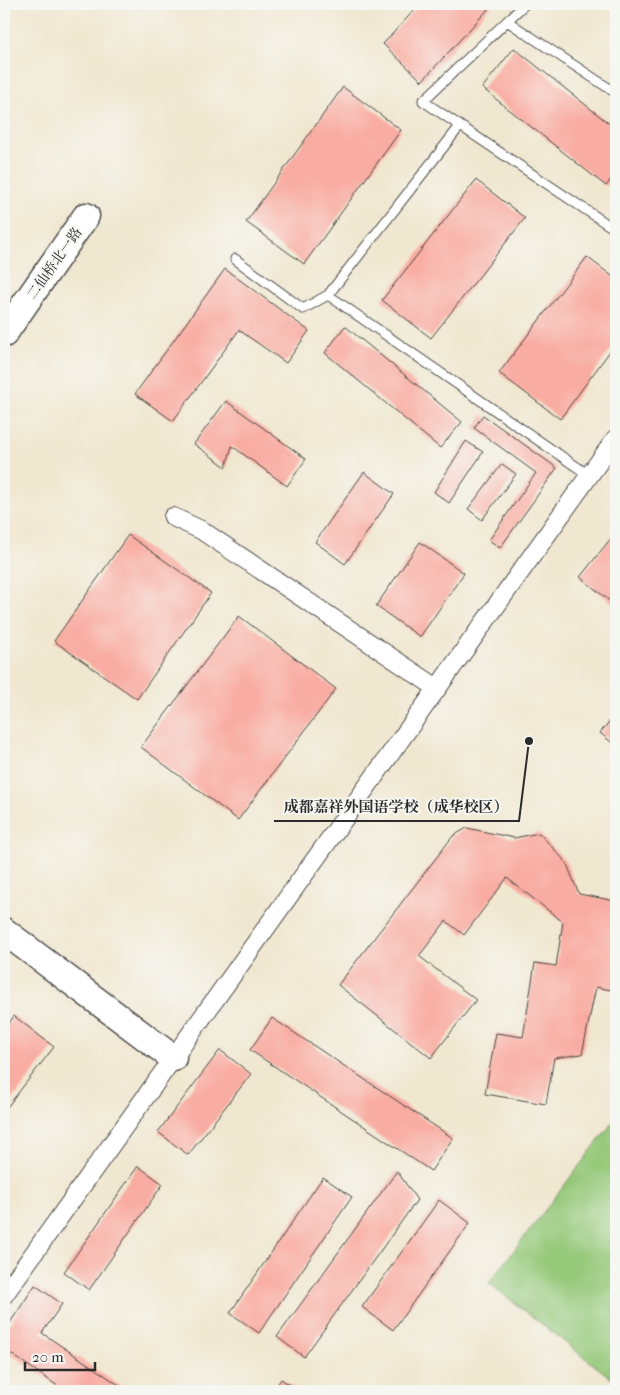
<svg xmlns="http://www.w3.org/2000/svg" width="620" height="1395" font-family="'IM FELL French Canon','Noto Serif SC',serif">
<style>
.green{fill:#96c97a;stroke:#607a52}
.building{fill:#f9aca1}
.lines{fill:none;stroke-linecap:round;stroke-linejoin:round}
.lane-casing{stroke:#494744;stroke-width:11}
.street-casing{stroke:#494744;stroke-width:20}
.secondary-casing{stroke:#494744;stroke-width:29}
.lane{stroke:#fff;stroke-width:9}
.street{stroke:#fff;stroke-width:18}
.secondary{stroke:#fff;stroke-width:26}
.labels{text-anchor:middle;stroke-width:4;stroke-linejoin:round;paint-order:stroke}
.street-label{font-size:14px;fill:#2b2b2b;stroke:#f6f6f2}
.leader{fill:none;stroke:#2b2b2b;stroke-width:2}
.callout-dot{fill:#2b2b2b;stroke:#f6f6f2;stroke-width:2}
.callout-label{font-size:15px;text-anchor:middle;font-weight:bold;fill:#2b2b2b;stroke:#f6f6f2;stroke-width:4;stroke-linejoin:round;paint-order:stroke}
</style>
<rect width="100%" height="100%" fill="#f6f6f2"/>
<filter id="ink" filterUnits="userSpaceOnUse"><feTurbulence type="fractalNoise" baseFrequency=".02" numOctaves="2"/><feDisplacementMap in="SourceGraphic" scale="10" xChannelSelector="R" yChannelSelector="G"/><feConvolveMatrix kernelMatrix="1 2 1 2 8 2 1 2 1" color-interpolation-filters="sRGB"/></filter>
<filter id="wash" filterUnits="userSpaceOnUse"><feTurbulence type="fractalNoise" baseFrequency=".0096" numOctaves="4" result="noise"/><feDisplacementMap in="SourceGraphic" scale="20" xChannelSelector="R" yChannelSelector="G"/><feGaussianBlur stdDeviation="1.12" result="paint"/><feColorMatrix in="noise" values="0 0 0 0 0 0 0 0 0 0 0 0 0 0 0 0 0 1.4 0 .05"/><feComposite in="paint" operator="in"/></filter>
<g filter="url(#wash)">
<rect width="100%" height="100%" fill="#f0e7d0"/>
<path class="green" d="M616,1118V1382L489,1283Z"/>
<g id="blocks">
<path class="building" d="M420,4H493L422,81L383,44Z
M514,48L616,129V173L606,186L482,88Z
M343,87L401,130L304,264L246,222Z
M476,180L525,218L431,338L382,300Z
M587,257L616,279V343L560,419L499,373Z
M225,269L309,331L286,363L239,330L173,421L135,394Z
M345,326L462,422L440,448L325,353Z
M226,401L306,459L287,486L232,446L226,467L194,444Z
M483,415L557,468L500,548L489,540L536,473L474,428Z
M466,441L483,452L449,503L434,492Z
M502,464L516,474L482,520L468,509Z
M364,472L394,494L345,564L315,542Z
M616,532V606L580,577Z
M128,535L211,593L137,699L54,641Z
M420,542L464,573L420,637L376,606Z
M239,616L336,689L238,820L141,747Z
M616,713V746L600,733Z
M467,828L514,838L539,833L566,862L579,894L616,901V991L596,987L582,1054L554,1058L546,1104L485,1094L496,1033L523,1037L535,963L556,966L563,922L507,878L464,935L446,921L419,956L476,1000L431,1058L338,985L453,836Z
M14,1016L54,1047L4,1111V1030Z
M272,1018L453,1138L431,1171L250,1050Z
M220,1050L251,1074L188,1155L158,1132Z
M138,1166L163,1184L89,1290L64,1272Z
M397,1171L417,1200L304,1357L277,1337Z
M323,1177L352,1197L259,1333L230,1313Z
M439,1200L470,1223L393,1330L362,1307Z
M35,1285L62,1304L42,1333L128,1391H65L4,1349V1332Z
M281,1379L300,1391H273Z"/>
</g>
</g>
<g filter="url(#ink)">
<use href="#blocks" fill-opacity="0" stroke="#494744" stroke-width="1"/>
<g class="lines">
<g class="lane-casing">
<path id="lane" d="M525,4L423,101L616,230
M507,21L616,93
M235,259L303,309L328,295L590,476
M328,295L460,126"/>
</g>
<g class="street-casing">
<path id="street" d="M173,517L201,530L437,688
M4,1295L616,438"/>
</g>
<g class="secondary-casing">
<path id="secondary" d="M4,334L86,216
M4,931L173,1058"/>
</g>
<use href="#lane" class="lane"/>
<use href="#street" class="street"/>
<use href="#secondary" class="secondary"/>
</g>
</g>
<g class="labels">
<g class="street-label">
<text transform="translate(54 263) rotate(-55)" y="5">二仙桥北一路</text>
</g>
</g>
<path class="leader" d="M529 741L519 821H274"/>
<circle class="callout-dot" cx="529" cy="741" r="5"/>
<g class="callout-label">
<text x="396" y="812">成都嘉祥外国语学校（成华校区）</text>
</g>
<rect width="620" height="1395" fill="none" stroke="#f6f6f2" stroke-width="20"/>
<path d="M25 1362v8h70v-8" fill="none" stroke="#2b2b2b" stroke-width="2.5"/>
<text x="32" y="1362" font-size="15" fill="#2b2b2b" stroke="#f6f6f2" stroke-width="4" paint-order="stroke">20 m</text>
</svg>
